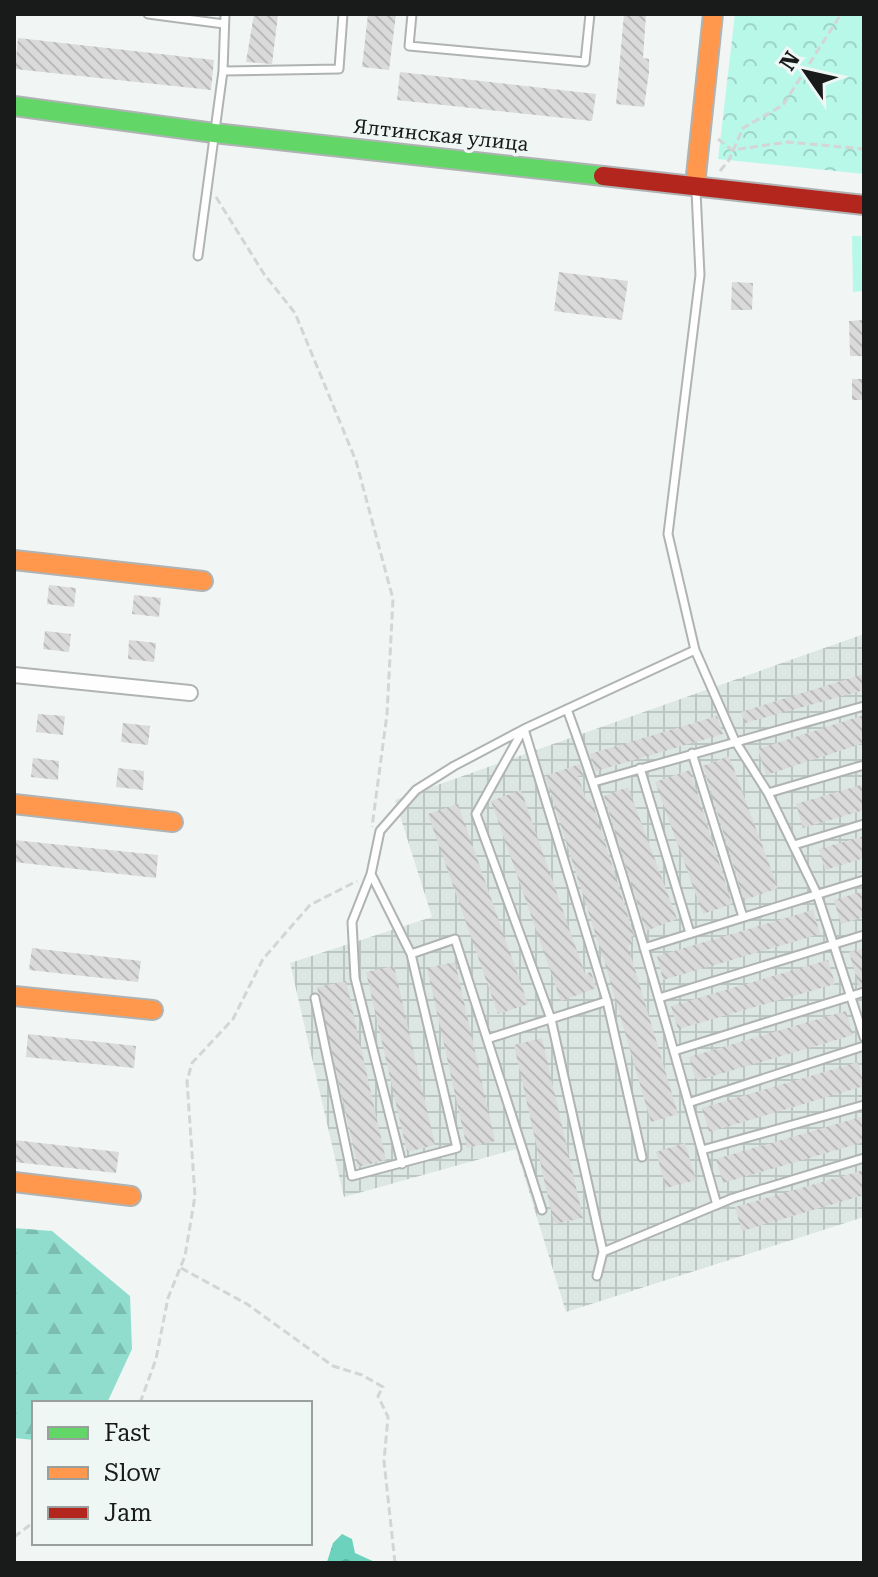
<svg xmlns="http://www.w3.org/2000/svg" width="878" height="1577" font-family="'Roboto Serif',serif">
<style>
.industrial{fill:url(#industrial-grid)}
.grass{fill:#b8f8e9}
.forest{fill:url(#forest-firs)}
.park{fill:url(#park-crowns)}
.water{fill:url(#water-ripples)}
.building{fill:url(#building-back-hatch)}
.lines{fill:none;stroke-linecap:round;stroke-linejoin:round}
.lane-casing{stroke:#b0b3b3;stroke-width:11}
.street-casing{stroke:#b0b3b3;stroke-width:18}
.fast-casing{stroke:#b0b3b3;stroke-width:22}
.slow-casing{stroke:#b0b3b3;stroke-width:22}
.jam-casing{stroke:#b0b3b3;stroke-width:22}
.path{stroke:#d4d5d5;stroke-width:3;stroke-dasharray:8 4;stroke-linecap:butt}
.lane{stroke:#fdfefd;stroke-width:7}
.street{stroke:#fdfefd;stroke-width:14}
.fast{stroke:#63d668;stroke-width:18}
.slow{stroke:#ff974d;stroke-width:18}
.jam{stroke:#b3261e;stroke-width:18}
.labels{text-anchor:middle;stroke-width:7;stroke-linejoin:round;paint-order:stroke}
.street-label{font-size:20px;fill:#181b1a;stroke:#eff7f5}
</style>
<defs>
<pattern id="industrial-grid" width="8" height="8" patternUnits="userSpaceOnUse" patternTransform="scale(2)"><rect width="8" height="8" fill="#dce7e4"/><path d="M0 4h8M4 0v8" fill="none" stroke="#bcc6c3"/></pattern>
<pattern id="forest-firs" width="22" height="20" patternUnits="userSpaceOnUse" patternTransform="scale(2)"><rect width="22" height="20" fill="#90ddce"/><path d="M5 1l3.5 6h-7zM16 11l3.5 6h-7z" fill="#7bbdb0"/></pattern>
<pattern id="park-crowns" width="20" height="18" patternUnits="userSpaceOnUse" patternTransform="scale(2)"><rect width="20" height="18" fill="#b8f8e9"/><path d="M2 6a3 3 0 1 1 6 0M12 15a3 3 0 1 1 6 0" fill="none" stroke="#9dd4c7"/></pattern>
<pattern id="water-ripples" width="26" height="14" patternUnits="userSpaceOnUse" patternTransform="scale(2)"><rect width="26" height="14" fill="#6cd1bd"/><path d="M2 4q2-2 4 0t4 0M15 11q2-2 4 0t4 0" fill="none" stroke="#5db3a2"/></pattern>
<pattern id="building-back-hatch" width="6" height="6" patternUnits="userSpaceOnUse" patternTransform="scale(2)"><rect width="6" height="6" fill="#d9dad9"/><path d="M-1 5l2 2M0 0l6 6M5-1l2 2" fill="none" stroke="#bababa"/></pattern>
</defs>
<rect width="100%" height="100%" fill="#f1f5f4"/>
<path class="industrial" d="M864,634V1217L566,1312L516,1149L344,1197L290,963L432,917L395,800Z"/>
<path class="grass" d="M852,236H861L862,291L853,292Z"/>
<path class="forest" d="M14,1228L52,1231L130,1296L132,1349L107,1403H34V1440L14,1438Z"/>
<path class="park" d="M735,14H864V174L718,159Z"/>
<path class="water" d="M342,1534L352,1539L355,1553L377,1563H320L327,1562L333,1543Z"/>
<path class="building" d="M254,14L278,15L272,64L246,62Z
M368,14H396L389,70L362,67Z
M624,14H646L643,58L649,59V72L644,107L616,104Z
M18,38L214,60L211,90L15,69Z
M400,72L596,94L592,121L397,100Z
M559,272L628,281L622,320L554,311Z
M732,282L753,283L752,310H731Z
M864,320V356H850L849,321Z
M852,379H864V400H852Z
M49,585L76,588L74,607L47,604Z
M134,595L161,598L159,617L132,614Z
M45,631L71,634L69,652L43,649Z
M129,640L156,643L154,662L128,659Z
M864,674V690L745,723L741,712Z
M38,714L65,716L63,735L36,732Z
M864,715V743L766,775L758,749Z
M717,716L723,734L596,771L590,754Z
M123,723L150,726L148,745L121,742Z
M729,756L778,888L744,900L703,766Z
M33,758L59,761L58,780L31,777Z
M580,764L583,775L578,776L587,802L592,801L634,935L631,937L633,944L628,946L678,1114L651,1122L606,967L545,776Z
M118,768L144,771L143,790L116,787Z
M690,770L732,904L703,914L655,782Z
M864,784V810L803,828L796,804Z
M628,787L677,919L646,931L604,796Z
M521,790L585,974L591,972L596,988L561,1001L491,801Z
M458,804L528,1004L498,1014L428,814Z
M864,836V858L825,870L819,849Z
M14,840L158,855L156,878L14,862Z
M864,891V917L841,924L834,900Z
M813,910L820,934L663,980L657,956Z
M32,948L141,961L138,982L29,970Z
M864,948V986L859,987L849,952Z
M828,960L835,984L678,1029L671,1006Z
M455,962L495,1141L467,1148L427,968Z
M394,966L435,1145L407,1152L366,972Z
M346,981L386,1160L358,1167L317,987Z
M846,1011L853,1035L696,1081L689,1057Z
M28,1034L136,1046L134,1068L26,1057Z
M542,1038L583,1218L554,1224L514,1045Z
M858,1062L864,1086L709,1132L702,1108Z
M864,1116V1142L723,1183L716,1159Z
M14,1140L119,1152L116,1173L14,1162Z
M685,1143L696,1180L666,1188L656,1152Z
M864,1170V1195L742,1231L735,1207Z"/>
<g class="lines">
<g class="lane-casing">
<path id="lane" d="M148,14L224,24
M412,14L409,46L585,62L590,14
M223,71L339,69L343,14
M696,191L700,275L668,534L695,650L735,741L768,793L817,894L864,1037
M198,256L223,71L225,14
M567,709C626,871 670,1039 717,1205
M524,729L607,1001L642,1157
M523,730L476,814L551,1019L603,1252L597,1276
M692,753L743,917
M640,768L690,933
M594,782L864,706
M768,793L864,765
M794,845L864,824
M371,874L411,954L455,939L542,1210
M644,948L864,880
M315,998L352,1176L457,1148L411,954
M659,998L864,935
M487,1039L607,1001
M674,1051L864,992
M688,1103L864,1046
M702,1150L864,1105
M402,1164L355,978L352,922L371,874L380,831L416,790L454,766L524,729L695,650
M603,1252L733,1198L864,1158"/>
</g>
<g class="street-casing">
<path id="street" d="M14,675L190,693"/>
</g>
<g class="fast-casing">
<path id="fast" d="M14,106L214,133L603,176"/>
</g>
<g class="slow-casing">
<path id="slow" d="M695,185L713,14
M14,560L203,581
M14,804L173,822
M14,996L153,1010
M14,1182L131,1196"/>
</g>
<g class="jam-casing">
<path id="jam" d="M603,176L864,205"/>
</g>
<path class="path" d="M718,139L732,150L788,142L864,149
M720,171L729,160L743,128L783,105L841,14
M216,197L264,274L295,313L356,461L393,599L387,714L372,827
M181,1268L247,1304L333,1366L362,1375L383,1387L378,1396L388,1417L384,1461L395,1563
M140,1403L156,1359L168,1298L185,1256L195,1196L187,1081L192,1063L233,1019L263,959L310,905L357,881
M14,1537L34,1522"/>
<use href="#lane" class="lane"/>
<use href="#street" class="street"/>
<use href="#fast" class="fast"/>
<use href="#slow" class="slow"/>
<use href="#jam" class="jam"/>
</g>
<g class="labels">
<g class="street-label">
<text transform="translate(441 135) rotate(6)" y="7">Ялтинская улица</text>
</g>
</g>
<rect width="878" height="1577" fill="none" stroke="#181b1a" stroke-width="32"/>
<rect x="32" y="1401" width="280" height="144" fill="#eff7f5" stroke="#999f9d" stroke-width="2"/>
<rect x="48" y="1427" width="40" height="12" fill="#63d668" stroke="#999f9d" stroke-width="2"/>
<text x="104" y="1441" font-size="24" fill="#181b1a">Fast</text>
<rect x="48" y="1467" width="40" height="12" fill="#ff974d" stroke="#999f9d" stroke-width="2"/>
<text x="104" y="1481" font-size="24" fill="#181b1a">Slow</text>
<rect x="48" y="1507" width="40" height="12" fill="#b3261e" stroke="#999f9d" stroke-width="2"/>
<text x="104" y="1521" font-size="24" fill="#181b1a">Jam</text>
<g transform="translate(806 72) rotate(304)" stroke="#eff7f5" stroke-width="6" paint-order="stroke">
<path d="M0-6L14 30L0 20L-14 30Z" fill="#181b1a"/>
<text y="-12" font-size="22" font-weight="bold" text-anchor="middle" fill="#181b1a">N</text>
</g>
</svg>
